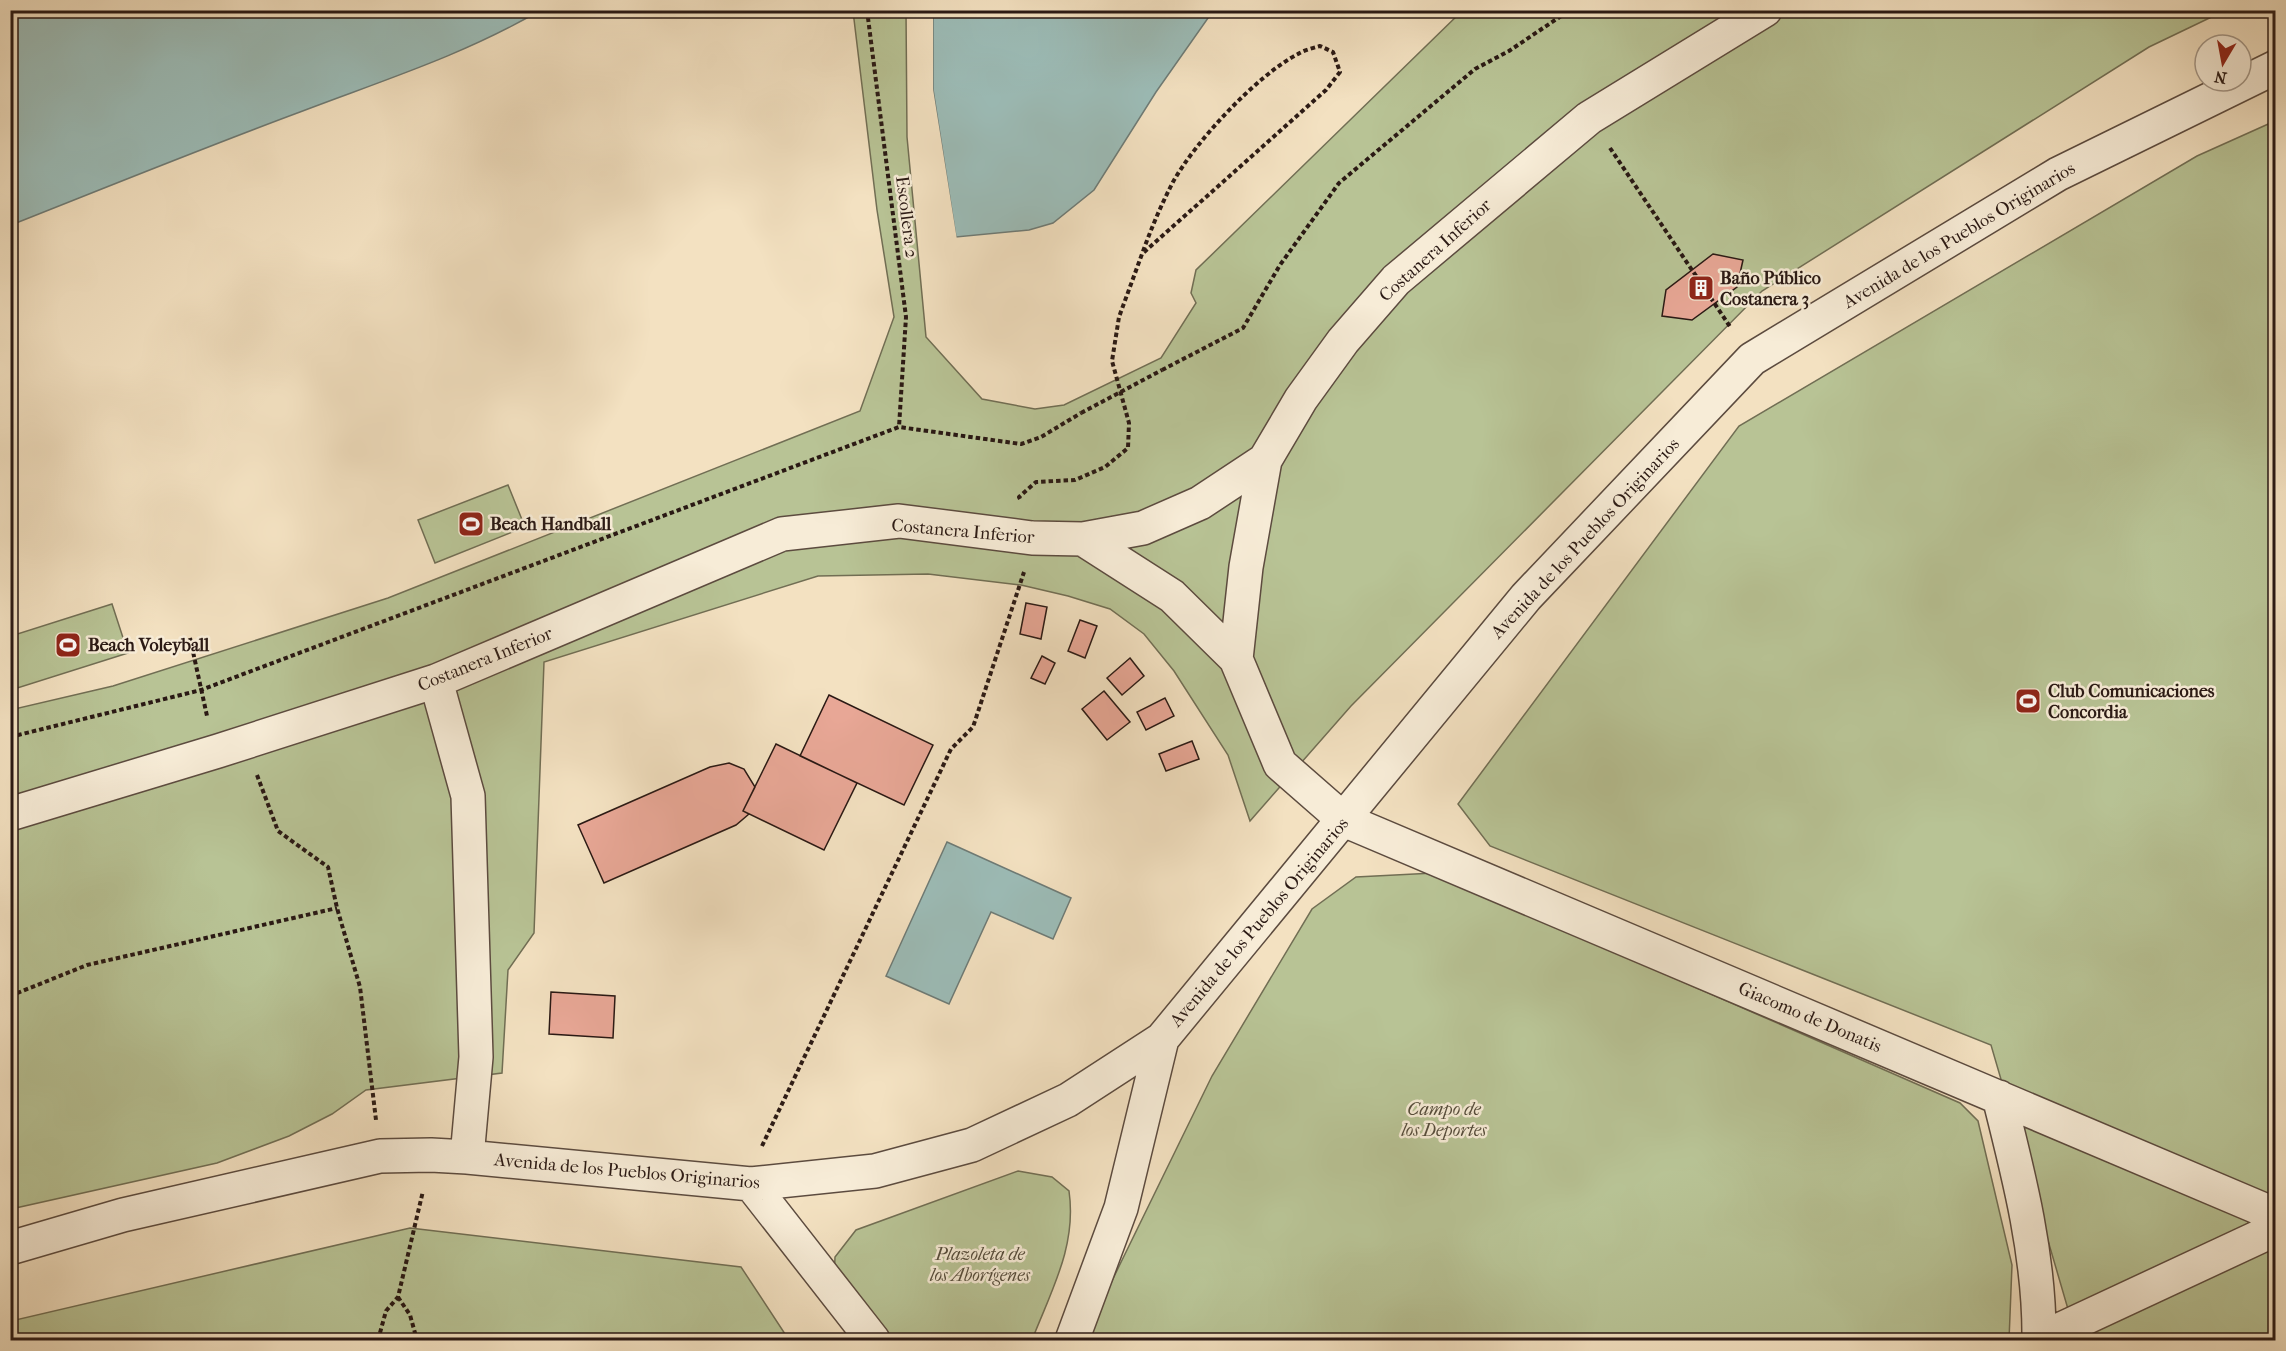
<svg xmlns="http://www.w3.org/2000/svg" width="2286" height="1351" font-family="'IM FELL French Canon',serif">
<style>
.green{fill:#b8c395;stroke:#716e54;stroke-width:1.5}
.water{fill:#9cbcb7;stroke:#6e7b76;stroke-width:1.5}
.pier{fill:#f3e1c1}
.building{fill:#e8a796;stroke:#2a1914;stroke-width:1.5}
.lines{fill:none;stroke-linecap:round;stroke-linejoin:round}
.minor-casing{stroke:#5c4b3f;stroke-width:36}
.path{stroke:#2a1914;stroke-width:4;stroke-dasharray:4.5 3;stroke-linecap:butt}
.minor{stroke:#f7ecd7;stroke-width:33}
.path-bridge{stroke:#2a1914;stroke-width:4;stroke-dasharray:4.5 3;stroke-linecap:butt}
.labels{text-anchor:middle;stroke-width:5;stroke-linejoin:round;paint-order:stroke}
.street-label{font-size:18px;fill:#2a1914;stroke:#f7ecd7}
.poi-label{font-size:18px;font-weight:bold;fill:#2a1914;stroke:#f7ecd7;text-anchor:start}
.park-label{font-size:18px;font-style:italic;fill:#554c3b;stroke:#f7ecd7}
</style>
<rect width="100%" height="100%" fill="#f3e1c1"/>
<filter id="stains"><feTurbulence type="fractalNoise" baseFrequency=".00333" numOctaves="4"/><feColorMatrix values="0 0 0 0 .2 0 0 0 0 .09 0 0 0 0 .02 0 0 0 .5 -.17"/></filter>
<radialGradient id="worn" r=".72"><stop offset=".6" stop-color="#630" stop-opacity="0"/><stop offset="1" stop-color="#630" stop-opacity=".3"/></radialGradient>
<path class="green" d="M853,11H906L907,137L926,337L982,399L1035,409L1064,405L1161,358L1196,303L1191,293L1196,270L1462,11H2224L2149,47L1762,291L1351,706L1250,821L1228,755L1174,671L1144,634L1110,609L1068,596L1021,585L928,574L818,576L544,662L534,933L508,970L502,1073L366,1090L332,1114L289,1136L217,1163L11,1209L10,710L113,686L388,598L860,411L894,317L877,210Z
M2275,121V1340H2077L1991,1045L1490,846L1458,804L1739,426L2197,156Z
M508,485L525,527L435,563L418,520Z
M112,604L128,653L11,690V636Z
M1434,873L1960,1103L1978,1121L2012,1265L2009,1340H1083L1212,1076L1312,909L1356,877Z
M1018,1171L1052,1177L1069,1191C1077,1246 1051,1291 1032,1340H872L834,1281L835,1257L856,1230Z
M410,1228L741,1267L789,1340H11V1321Z"/>
<path class="water" d="M11,10H539V11C464,55 381,81 300,112C203,148 107,187 11,225Z
M933,11H1213L1156,92L1094,190L1053,223L1029,230L956,237L933,89Z
M947,842L1071,898L1053,939L991,912L949,1004L886,976Z"/>
<path class="pier" d="M930,10L933,11V89L957,240L953,238L930,89Z"/>
<path class="building" d="M1713,254L1743,260L1737,287L1692,320L1662,316L1666,290Z
M1026,603L1047,607L1041,639L1020,634Z
M1080,620L1097,626L1085,658L1068,651Z
M1042,656L1055,663L1045,684L1031,678Z
M1130,658L1144,676L1122,695L1107,678Z
M1104,691L1130,722L1107,740L1082,709Z
M829,695L933,745L904,805L800,756Z
M1165,698L1174,716L1146,730L1137,712Z
M1192,741L1199,759L1166,771L1159,754Z
M776,744L857,783L824,850L743,811Z
M729,763L744,769L755,787L743,811L749,814L736,825L604,883L578,825L710,767Z
M551,992L615,996L613,1038L549,1034Z"/>
<g class="lines">
<g class="minor-casing">
<path id="minor" d="M1265,460L1246,567L1236,659L1280,764L1344,820L2276,1215
M1083,539L1172,596L1236,659
M436,681L468,796L476,1057L467,1157
M10,814L218,751L436,681L782,534L899,521L1032,538L1083,539L1143,528L1200,503L1265,460L1301,399L1343,341L1396,280L1589,118L1765,10
M1999,1097C2019,1176 2040,1258 2039,1340
M751,1184L873,1340
M10,1248L123,1215L380,1156L431,1155L467,1157L751,1184L875,1171L972,1145L1068,1100L1162,1039L1526,597L1752,359L2058,174L2276,67
M2040,1339L2276,1229
M1072,1340L1121,1208L1162,1039"/>
</g>
<path class="path" d="M867,10L906,317L899,427
M1610,148L1731,328
M1162,370L1243,328L1280,265L1339,183L1475,69L1509,51L1570,10
M1020,499L1019,497L1036,482L1075,480L1105,467L1128,448L1129,423L1112,361L1119,317L1142,254L1326,90L1340,72L1333,52L1320,46C1313,48 1304,50 1298,54C1257,75 1195,142 1173,182C1161,205 1151,229 1142,254
M190,638L207,716
M10,737L201,690L899,427L1021,444L1041,437L1081,413
M257,775L278,831L328,867L337,908L360,987L376,1120
M10,996L87,965L337,908
M762,1146L951,749L973,727L1024,572
M398,1297L410,1315L417,1340
M378,1340L386,1311L398,1297L423,1191"/>
<use href="#minor" class="minor"/>
<path class="path-bridge" d="M1081,413L1162,370"/>
</g>
<defs>
<g id="building-square" transform="scale(1.35)"><rect x="-9" y="-9" width="18" height="18" rx="4" fill="#8f2418" stroke="#f7ecd7"/><path d="M-4-6H4V6H1V3H-1V6H-4ZM-2.5-4.3h1.7v1.8h-1.7ZM.8-4.3h1.7v1.8H.8ZM-2.5-1h1.7V.8h-1.7ZM.8-1h1.7V.8H.8Z" fill="#fff"/></g>
<g id="stadium-square" transform="scale(1.35)"><rect x="-9" y="-9" width="18" height="18" rx="4" fill="#8f2418" stroke="#f7ecd7"/><path d="M0-5a6.5 5 0 1 0 0 10a6.5 5 0 1 0 0-10ZM-3.5-1.8h7v3.6h-7Z" fill="#fff"/></g>
</defs>
<g fill-rule="evenodd">
<use href="#building-square" x="1701" y="288"/>
<use href="#stadium-square" x="471" y="524"/>
<use href="#stadium-square" x="68" y="645"/>
<use href="#stadium-square" x="2028" y="701"/>
</g>
<g class="labels">
<g class="street-label">
<text transform="translate(907 217) rotate(83)" y="6">Escollera 2</text>
<text transform="translate(1959 235) rotate(-31)" y="6">Avenida de los Pueblos Originarios</text>
<text transform="translate(1435 250) rotate(-42)" y="6">Costanera Inferior</text>
<text transform="translate(963 531) rotate(5)" y="6">Costanera Inferior</text>
<text transform="translate(1585 538) rotate(-47)" y="6">Avenida de los Pueblos Originarios</text>
<text transform="translate(485 659) rotate(-22)" y="6">Costanera Inferior</text>
<text transform="translate(1259 922) rotate(-50)" y="6">Avenida de los Pueblos Originarios</text>
<text transform="translate(1810 1017) rotate(23)" y="6">Giacomo de Donatis</text>
<text transform="translate(627 1171) rotate(5)" y="6">Avenida de los Pueblos Originarios</text>
</g>
<g class="poi-label">
<text x="1720" y="284">Baño Público<tspan x="1720" dy="21">Costanera 3</tspan></text>
<text x="490" y="530">Beach Handball</text>
<text x="88" y="651">Beach Voleyball</text>
<text x="2048" y="697">Club Comunicaciones<tspan x="2048" dy="21">Concordia</tspan></text>
</g>
<g class="park-label">
<text x="1444" y="1115">Campo de<tspan x="1444" dy="21">los Deportes</tspan></text>
<text x="980" y="1260">Plazoleta de<tspan x="980" dy="21">los Aborígenes</tspan></text>
</g>
</g>
<rect width="2286" height="1351" fill="none" stroke="#f3e1c1" stroke-width="36"/>
<rect x="12" y="12" width="2262" height="1327" fill="none" stroke="#2a1914" stroke-width="3"/>
<rect x="18" y="18" width="2250" height="1315" fill="none" stroke="#2a1914" stroke-width="1.5"/>
<g transform="translate(2223 63) rotate(190)"><circle r="28" fill="#f7ecd7" stroke="#a59889" stroke-width="1.5"/>
<path d="M0-4.5L10 22L0 15L-10 22Z" fill="#8f2418"/>
<text y="-9" font-size="16" font-weight="bold" text-anchor="middle" fill="#2a1914">N</text>
</g>
<rect width="100%" height="100%" filter="url(#stains)"/>
<rect width="100%" height="100%" fill="url(#worn)"/>
</svg>
